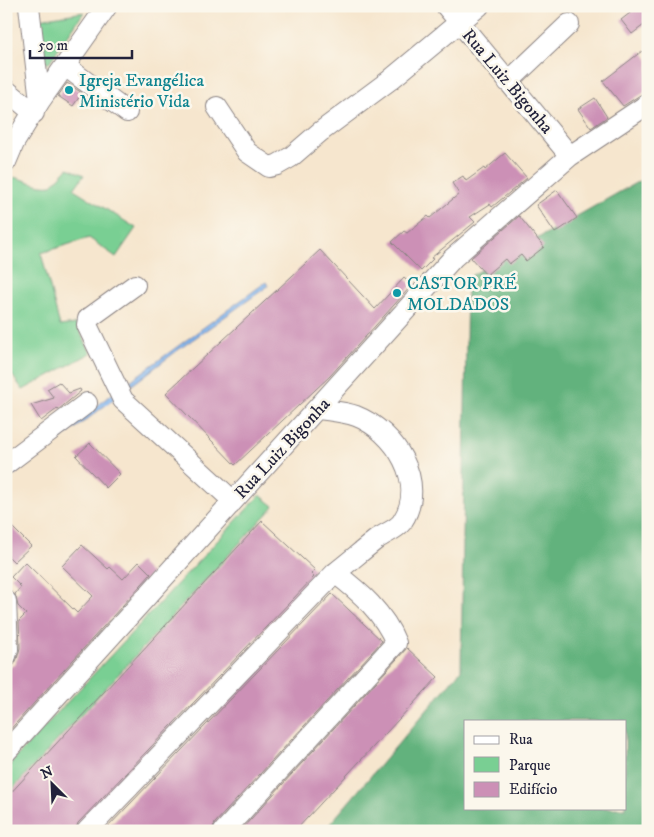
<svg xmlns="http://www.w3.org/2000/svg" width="654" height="837" font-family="'IM FELL DW Pica',serif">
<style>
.green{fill:#79cf93;stroke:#4e7867}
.forest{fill:#62b27d;stroke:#426a5c;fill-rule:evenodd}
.water{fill:#82b6f0;stroke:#526c96}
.building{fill:#cc90b6}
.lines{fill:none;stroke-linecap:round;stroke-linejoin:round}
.minor-casing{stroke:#8c8484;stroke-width:22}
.minor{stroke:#fff;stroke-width:20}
.culture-dot{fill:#0f9aa8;stroke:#fbf7ec;stroke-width:2}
.labels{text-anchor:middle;stroke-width:5;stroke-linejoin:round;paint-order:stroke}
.culture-label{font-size:18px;fill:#0d838f;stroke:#fbf7ec;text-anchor:start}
.street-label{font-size:18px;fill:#22223b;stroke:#fbf7ec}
</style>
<rect width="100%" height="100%" fill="#fbf7ec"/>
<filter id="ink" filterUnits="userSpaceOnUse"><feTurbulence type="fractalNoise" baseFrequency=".02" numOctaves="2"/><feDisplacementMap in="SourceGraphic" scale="10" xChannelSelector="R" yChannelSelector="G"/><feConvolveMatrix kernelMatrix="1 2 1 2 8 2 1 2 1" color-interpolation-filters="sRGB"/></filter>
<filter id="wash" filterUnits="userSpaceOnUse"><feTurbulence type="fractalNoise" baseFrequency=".0096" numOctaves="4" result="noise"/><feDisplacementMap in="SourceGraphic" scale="20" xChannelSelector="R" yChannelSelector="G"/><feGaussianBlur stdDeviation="1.12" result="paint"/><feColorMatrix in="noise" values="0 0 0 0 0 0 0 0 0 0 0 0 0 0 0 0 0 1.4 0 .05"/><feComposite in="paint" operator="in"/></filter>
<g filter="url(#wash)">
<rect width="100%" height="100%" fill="#f6e6ce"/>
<path class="green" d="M84,12L48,64L37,56L33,20Z
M68,168L84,175L74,189L136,228L116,257L89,238L41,253L60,326L76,324L91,353L23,390L6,367V193L13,177C27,180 38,187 52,185Z
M260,495L274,506L6,796V768Z"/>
<path class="forest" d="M648,176V831H324L461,670L467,278ZM465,721H625V808H465Z"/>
<path class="water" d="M266,282L268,286L178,350L6,481V478L100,403Z"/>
<g id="blocks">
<path class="building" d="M639,6H648V22L632,34L621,20Z
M642,51L648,60V90L623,106L603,81Z
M67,83L82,93L73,106L58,96Z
M595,98L607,117L591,128L578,109Z
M505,153L527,178L492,207L490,204L470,217L475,222L431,258L433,259L421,271L392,242L404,231L407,233L428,216L430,218L459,194L452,183L463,176L466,181L484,168L485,170Z
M557,190L577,218L555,233L536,205Z
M519,216L544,247L526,261L521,255L509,264L505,259L486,275L471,258Z
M320,250L375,309L404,278L412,285L330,376L235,465L166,393Z
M59,382L69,393L80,389L81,391L58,410L57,409L41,421L31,405L54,398L47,389Z
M90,443L120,474L106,488L76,456Z
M6,521L31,546L14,562L6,554Z
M262,521L315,570L311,574L314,577L78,823L75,831H6V798Z
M82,545L108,569L110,567L123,579L139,562L151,574L6,734V672L8,668L14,665L17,659L20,648L19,621L26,614L18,606L15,594L21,587L11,577L25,562L77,613L93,596L62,566Z
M332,594L382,641L215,823L212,831H104Z
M407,648L438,677L295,831H240Z"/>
</g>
</g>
<g filter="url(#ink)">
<use href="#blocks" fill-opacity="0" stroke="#8c8484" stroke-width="1"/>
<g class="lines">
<g class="minor-casing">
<path id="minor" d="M29,6L40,101
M446,6L570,156
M65,66L127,112
M508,82L569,24
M6,90L34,113
M217,107L247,152L269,167L277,165L291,157L320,132L390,80L479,6
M6,162L14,143L40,101L107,6
M135,285L88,319L87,325L123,400L232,500L230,505
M6,464L87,403
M6,601L8,649L6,656
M6,752L453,258L570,156L648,104
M87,831L335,573C349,562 363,550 377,539C385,533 396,530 402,522C428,483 395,431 356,416C344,412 331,411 319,409
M224,831L396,643C384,613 360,592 335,573"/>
</g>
<use href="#minor" class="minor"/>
</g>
</g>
<g class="culture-dot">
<circle cx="69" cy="90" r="5"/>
<circle cx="397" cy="293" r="5"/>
</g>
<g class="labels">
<g class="culture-label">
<text x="79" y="86">Igreja Evangélica<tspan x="79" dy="21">Ministério Vida</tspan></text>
<text x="407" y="289">CASTOR PRÉ<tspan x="407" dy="21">MOLDADOS</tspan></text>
</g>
<g class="street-label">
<text transform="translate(508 81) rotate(50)" y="6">Rua Luiz Bigonha</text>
<text transform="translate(282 448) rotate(-47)" y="6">Rua Luiz Bigonha</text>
</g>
</g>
<rect width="654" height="837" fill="none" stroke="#fbf7ec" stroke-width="25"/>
<rect x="464" y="720" width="162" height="90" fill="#fbf7ec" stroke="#a4a2a5"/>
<rect x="474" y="736" width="25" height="8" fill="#ffffff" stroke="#a4a2a5"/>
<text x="509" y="744" font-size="15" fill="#22223b">Rua</text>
<rect x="474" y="757" width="25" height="15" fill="#79cf93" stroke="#a4a2a5"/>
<text x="509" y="770" font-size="15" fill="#22223b">Parque</text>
<rect x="474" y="782" width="25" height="15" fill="#cc90b6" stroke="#a4a2a5"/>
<text x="509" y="794" font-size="15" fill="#22223b">Edifício</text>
<g transform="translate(52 784) rotate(336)" stroke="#fbf7ec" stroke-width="4" paint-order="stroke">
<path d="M0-4L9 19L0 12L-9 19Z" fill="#22223b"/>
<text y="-8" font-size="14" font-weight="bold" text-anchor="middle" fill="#22223b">N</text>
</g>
<path d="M30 50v8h102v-8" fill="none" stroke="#22223b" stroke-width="2.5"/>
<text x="38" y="50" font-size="15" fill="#22223b" stroke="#fbf7ec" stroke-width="4" paint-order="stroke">50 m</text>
</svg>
